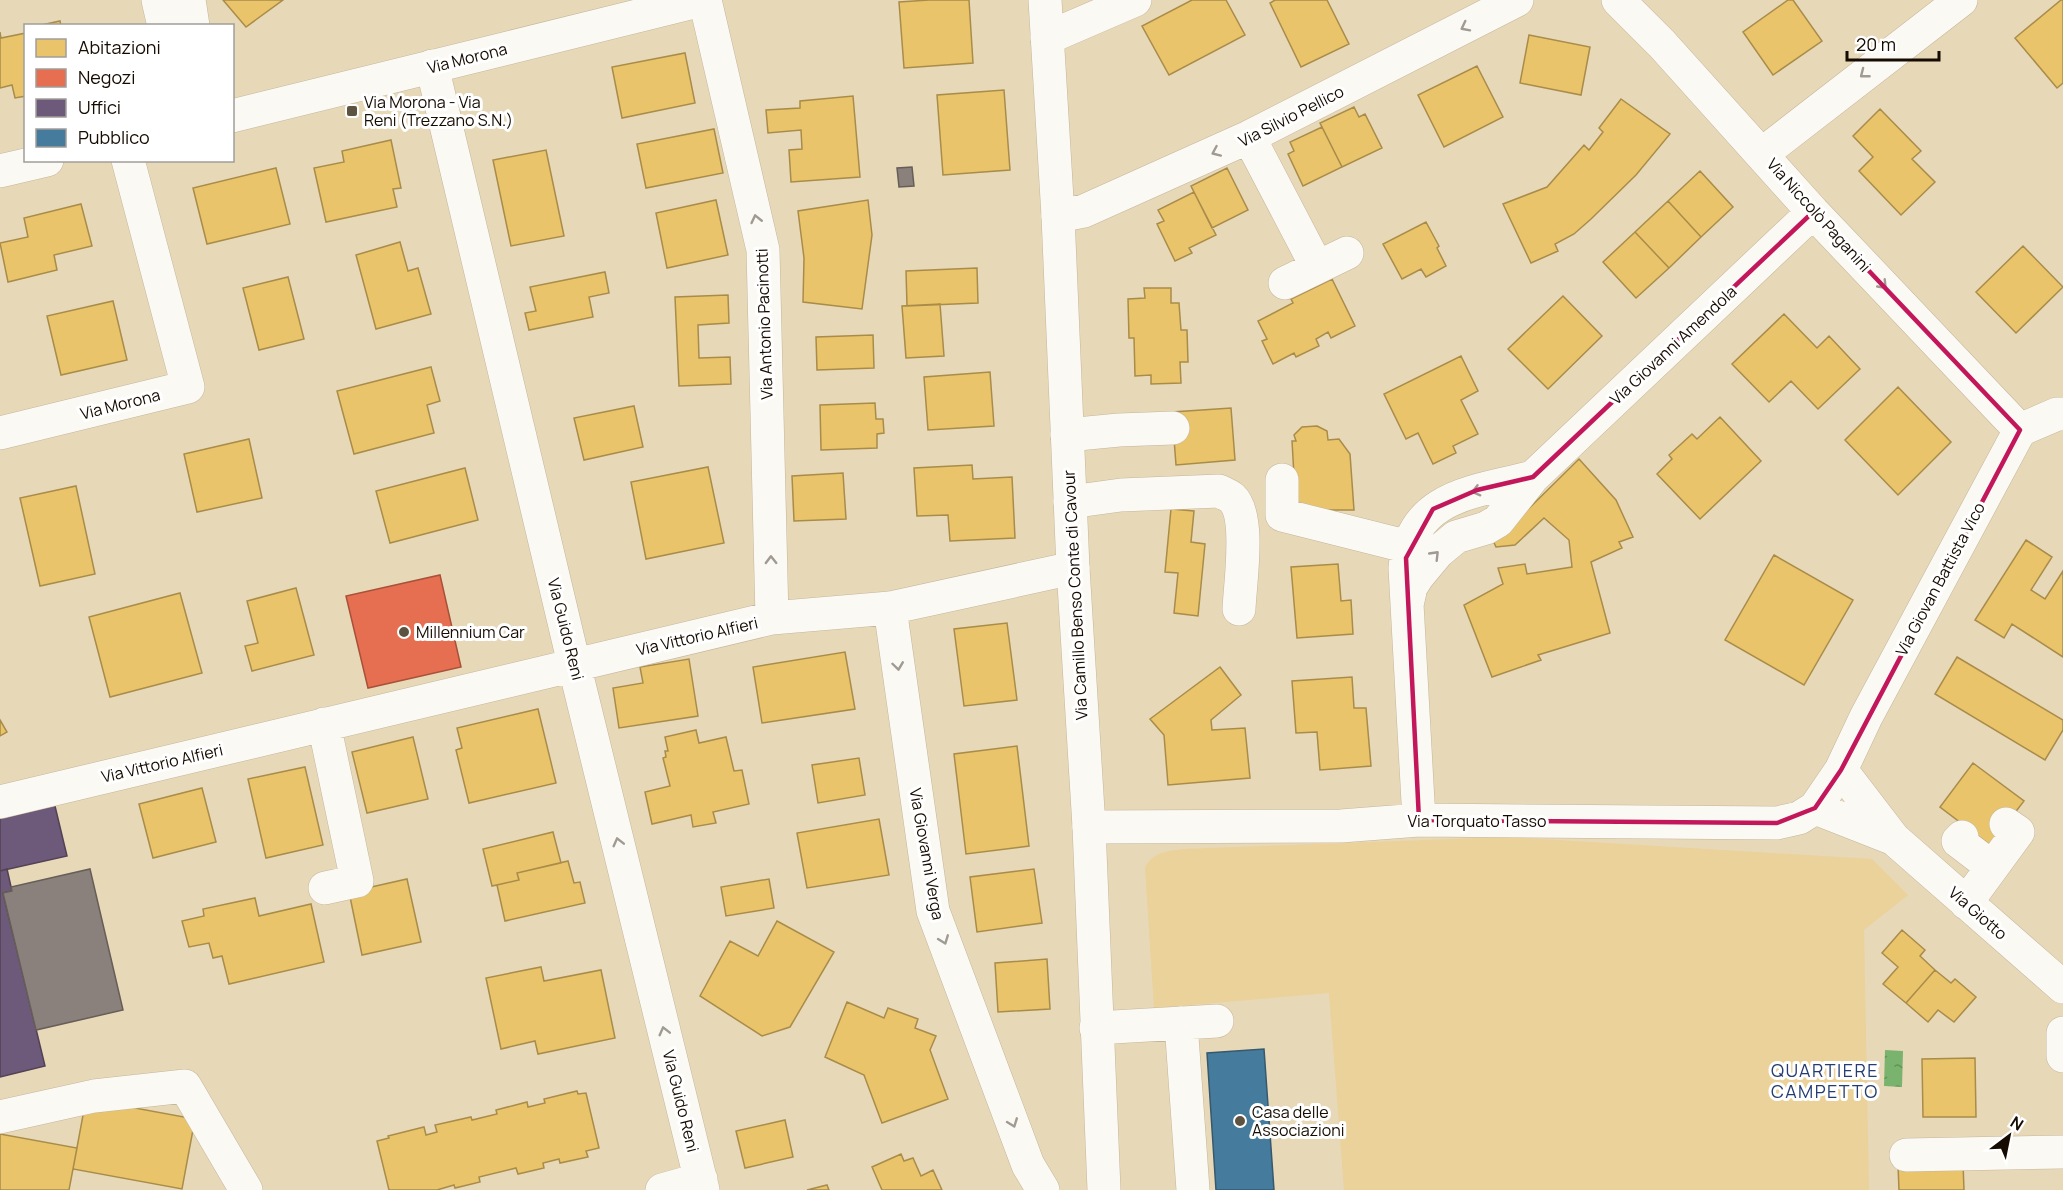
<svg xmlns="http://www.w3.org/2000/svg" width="2063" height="1190" font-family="Manrope,sans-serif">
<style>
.green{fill:#ebd19a}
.water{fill:url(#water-ripples)}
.homes{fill:#e9c46a;stroke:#a98c4a;stroke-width:1.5}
.shops{fill:#e76f51;stroke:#a85139;stroke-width:1.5}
.offices{fill:#6d597a;stroke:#534255;stroke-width:1.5}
.public{fill:#457b9d;stroke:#37596e;stroke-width:1.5}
.industry{fill:#8a817c;stroke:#675e57;stroke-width:1.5}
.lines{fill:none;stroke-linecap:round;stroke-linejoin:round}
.minor-casing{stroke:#c4b69a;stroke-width:34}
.major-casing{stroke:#c4b69a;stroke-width:34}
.minor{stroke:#fbf9f4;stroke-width:33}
.major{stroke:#fbf9f4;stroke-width:33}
.oneway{stroke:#9f9a92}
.marked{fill:none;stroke:#c2185b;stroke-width:4.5;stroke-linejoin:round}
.poi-dot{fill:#5e5340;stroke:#fff;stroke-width:2}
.labels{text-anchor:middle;stroke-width:6;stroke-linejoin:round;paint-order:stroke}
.street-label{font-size:16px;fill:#150b00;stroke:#fff}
.poi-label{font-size:16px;fill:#150b00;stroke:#fff;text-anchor:start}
.neighbourhood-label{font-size:18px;letter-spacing:1.5px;fill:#233c73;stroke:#fff}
</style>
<defs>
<pattern id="water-ripples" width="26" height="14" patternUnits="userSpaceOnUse" patternTransform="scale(1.5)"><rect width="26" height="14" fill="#7ab36d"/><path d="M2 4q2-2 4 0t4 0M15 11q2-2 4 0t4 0" fill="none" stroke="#639057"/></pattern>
</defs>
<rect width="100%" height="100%" fill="#e7d8b8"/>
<path class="green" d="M1509,837L1872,859L1908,895L1864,930L1869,1190H1344L1329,993L1154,1008L1145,868C1152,852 1168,851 1184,849Z"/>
<path class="water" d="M1885,1050L1903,1051L1902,1087L1884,1086Z"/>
<path class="homes" d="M223,0H283L246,27Z
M929,0H969L973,63L904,68L899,2Z
M1192,0H1226L1245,35L1169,75L1142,26Z
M1275,0H1327L1349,44L1301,67L1270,3Z
M1788,0H1793L1822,41L1773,75L1743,32Z
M2061,0H2063V83L2057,88L2015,38Z
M60,21L61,26H37Z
M0,32L1,38L26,33V96L15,98L12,85L0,88Z
M1529,35L1590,47L1581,95L1520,83Z
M685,53L695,103L622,118L612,67Z
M1477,66L1503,117L1444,147L1418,95Z
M1004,90L1010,170L943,175L937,95Z
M853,96L860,177L791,182L789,150L802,149L801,130L768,133L766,110L800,108V101Z
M1621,99L1670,134L1636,175L1591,219L1574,234L1555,244L1558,251L1531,263L1503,204L1547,187L1584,145L1589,150L1603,132L1599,128Z
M1354,107L1359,117L1365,114L1382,148L1342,167L1320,123Z
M1880,109L1921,151L1912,159L1935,182L1901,215L1859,171L1873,157L1853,136Z
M1322,127L1342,167L1303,186L1288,154L1294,151L1290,142Z
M714,129L723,173L646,188L637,144Z
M391,140L401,188L393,189L397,207L326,222L314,168L344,162L342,151Z
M546,150L564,236L511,246L493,160Z
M276,168L290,224L207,244L193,188Z
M1227,168L1248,210L1212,228L1191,186Z
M1700,171L1733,207L1701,237L1668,201Z
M1194,192L1216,235L1189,248L1192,253L1175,261L1157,224L1164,221L1158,210Z
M716,200L728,255L667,268L656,213Z
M868,200L872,235L862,309L803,302L804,258L798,211Z
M1668,201L1701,237L1669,268L1635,232Z
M81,204L92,246L54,255L57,270L8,282L0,243L28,237L24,218Z
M1426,222L1439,246L1437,248L1446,266L1426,277L1421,269L1402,279L1383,244Z
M1635,232L1669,268L1636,298L1603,262Z
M400,242L408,271L418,268L431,314L376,329L356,255Z
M2023,246L2063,287L2016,333L1976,292Z
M977,268L978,303L907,306L906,271Z
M605,272L609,293L589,297L593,317L529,330L525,313L536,311L530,287Z
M288,277L304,339L259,350L243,288Z
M1332,279L1355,326L1331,338L1328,332L1316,339L1319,346L1296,357L1294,353L1273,364L1262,341L1267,339L1258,321L1293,303L1291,299Z
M1144,288H1171V303H1179L1181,330H1187L1188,362H1180L1181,383L1151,384V375L1135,376L1134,338H1129L1128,299L1145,298Z
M728,295L729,323L698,325L699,358L730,357L731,384L679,386L675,297Z
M1563,296L1602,336L1548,389L1508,349Z
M113,301L127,360L61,375L47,316Z
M940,304L944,356L906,358L902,306Z
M1784,314L1817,348L1829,336L1860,369L1818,409L1791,381L1769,402L1732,364Z
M873,335L874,368L817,370L816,337Z
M1461,356L1478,391L1461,400L1478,434L1453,446L1456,453L1433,464L1418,433L1406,439L1384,394Z
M431,367L440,401L427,405L434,433L354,454L337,391Z
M990,372L994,426L928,430L924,377Z
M1898,387L1951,442L1898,495L1845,440Z
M875,403L876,419H883L884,433L877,434V448L821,450L820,405Z
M634,406L643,447L584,460L574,418Z
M1231,408L1235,460L1176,465L1172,412Z
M1720,417L1761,461L1700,519L1657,474L1672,459L1669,455L1692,434L1697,439Z
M1317,426L1327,431L1328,440L1339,439L1350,454L1354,510H1296L1292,441H1296L1294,435L1302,427Z
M249,439L262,498L197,512L184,454Z
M1579,459L1616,500L1633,537L1619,542L1622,548L1591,562L1610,633L1538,655L1541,660L1492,677L1464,605L1503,584L1498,568L1525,564L1527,574L1572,567L1569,540L1544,518L1515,545L1496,547L1490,534L1504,533Z
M972,465L973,479L1012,477L1015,538L950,541L948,515L917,516L914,468Z
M708,467L724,543L646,559L631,482Z
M465,468L478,520L390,543L376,491Z
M843,473L846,519L794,521L792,476Z
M76,486L95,574L40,586L20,498Z
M1171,509L1194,511L1191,542L1205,544L1198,616L1174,613L1178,573L1165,572Z
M2026,540L2052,557L2031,590L2045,599L2063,571V657L2012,624L2004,638L1975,620Z
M1774,555L1853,600L1804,685L1725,640Z
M1338,564L1341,601L1351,600L1353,634L1297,638L1291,567Z
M296,588L314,655L252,671L245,646L258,643L247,601Z
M180,593L202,673L110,697L89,617Z
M1007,623L1017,700L964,706L954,629Z
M845,652L855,709L762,723L753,667Z
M1957,657L2063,720V730L2045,760L1935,694Z
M689,659L698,716L619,728L613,688L643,683L640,667Z
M1220,667L1241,695L1211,720L1212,730L1245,728L1250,778L1168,785L1164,735L1150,719Z
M1352,677L1354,708H1366L1371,766L1320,770L1317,732L1296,733L1292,681Z
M538,709L556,783L469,803L456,750L462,748L457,728Z
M0,720L7,732L0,736Z
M696,730L699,743L726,737L734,771L742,770L749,804L713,812L716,823L693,827L691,815L652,824L645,792L670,786L663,758L666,757L665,751H668L665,737Z
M413,737L428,799L367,813L352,752Z
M1017,746L1029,846L966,854L954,754Z
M859,758L865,795L818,803L812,765Z
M1973,763L2024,801L1990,845L1940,807Z
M305,767L323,845L266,858L248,779Z
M202,788L216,842L153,858L139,804Z
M879,819L889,875L807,888L797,833Z
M553,832L561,863L517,873L519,880L492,886L483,849Z
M568,861L574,883L580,882L585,903L505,921L497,885L519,880L517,873Z
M1034,869L1042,923L977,932L970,877Z
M407,879L421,942L362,955L349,892Z
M769,879L774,908L726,916L721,887Z
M255,898L259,916L311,904L324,962L229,984L222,956L213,958L209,943L189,947L182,921L204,916L203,909Z
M777,921L834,952L790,1027L762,1036L700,996L730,941L758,956Z
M1902,930L1925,950L1920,956L1935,970L1906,1003L1883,984L1898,967L1882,953Z
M1047,959L1050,1009L998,1012L995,963Z
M541,967L544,981L601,970L615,1038L538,1054L535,1041L501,1049L486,978Z
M1935,970L1951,983L1955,979L1976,997L1954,1022L1938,1010L1928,1022L1906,1003Z
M847,1002L884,1018L888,1008L918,1019L915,1028L936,1036L930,1050L948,1099L882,1123L864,1075L825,1057Z
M1975,1058L1976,1117H1923L1922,1059Z
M577,1091L578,1094L586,1093L599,1148L586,1151L588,1157L560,1163L559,1159L543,1163L544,1168L518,1174L516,1168L479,1177L480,1182L455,1188L454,1185L437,1190H389L377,1141L389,1138L388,1136L424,1127L426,1135L437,1132L435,1125L471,1117L472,1120L497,1114L496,1110L527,1102L528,1107L545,1103L544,1099Z
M86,1099L195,1119L182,1189L73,1169Z
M785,1120L793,1157L745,1168L736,1131Z
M0,1134L77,1148L69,1190H0Z
M901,1154L904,1161L913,1158L921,1176L933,1170L942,1190H882L872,1167Z
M1963,1163L1964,1190H1899L1898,1165Z
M827,1185L829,1190H807Z"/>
<path class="shops" d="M440,575L461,667L368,688L346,596Z"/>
<path class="offices" d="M54,802L67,856L0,871V814Z
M7,869L12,891L3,893L45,1066L0,1077V871Z"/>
<path class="public" d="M1264,1049L1274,1190H1216L1207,1053Z"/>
<path class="industry" d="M912,167L914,186L899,187L897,168Z
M90,869L123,1010L36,1030L3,893L12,891L11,887Z"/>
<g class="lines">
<g class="minor-casing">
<path id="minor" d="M158,0L164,26
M189,0L193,26
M705,0L763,250L772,618
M1618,0L1662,44L1813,212L2020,430
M1047,38L1135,0
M432,66L574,664L703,1190
M1249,137L1317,267
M1762,154L1961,0
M1058,216L1084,211L1249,137L1517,0
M1285,283L1347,253
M0,433L188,387L128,160
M1067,435L1119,430L1173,428
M1282,480V515L1409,547
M1070,502L1121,495L1219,491C1223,493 1228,495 1232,498C1251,516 1240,583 1239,609
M1407,605L1411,587L1418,576L1438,552L1456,537L1486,528L1498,521L1533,477L1813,212
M890,608L933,911L1028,1165L1043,1190
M324,724L357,881L325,888
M1841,770L1894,839L2063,987
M0,802L772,618L890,608L1073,568
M1815,808L1894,839
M1419,820L1405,568C1411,494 1476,492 1533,477
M1089,827L1341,826L1419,820L1777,823L1799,818L1815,808L1841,770L1866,717L2020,430L2057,414H2063
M1962,837L1958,841L1992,867
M1966,903L2018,832L2006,824
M1181,1023L1193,1190
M1096,1028L1217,1021
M2063,1033V1056
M0,1117L94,1096L185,1086L246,1190
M1906,1155L2063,1152
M662,1190L701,1179"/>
</g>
<g class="major-casing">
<path id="major" d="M1045,0L1058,216L1073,568L1089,827L1104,1190
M232,116L702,0
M0,171L47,160"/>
</g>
<use href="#minor" class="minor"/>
<use href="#major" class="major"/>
</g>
<defs><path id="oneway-chevron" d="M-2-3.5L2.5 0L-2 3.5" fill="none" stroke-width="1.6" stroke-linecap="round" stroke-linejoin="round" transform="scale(1.5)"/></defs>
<g class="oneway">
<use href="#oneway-chevron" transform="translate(1465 27) rotate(153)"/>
<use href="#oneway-chevron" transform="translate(1864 74) rotate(142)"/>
<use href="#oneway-chevron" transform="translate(1216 152) rotate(156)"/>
<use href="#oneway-chevron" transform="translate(756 219) rotate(-103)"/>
<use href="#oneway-chevron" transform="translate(1883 285) rotate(46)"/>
<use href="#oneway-chevron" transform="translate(1476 491) rotate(165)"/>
<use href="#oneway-chevron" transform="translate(1435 555) rotate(-46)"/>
<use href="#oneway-chevron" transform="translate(771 560) rotate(-91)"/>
<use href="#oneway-chevron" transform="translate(898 666) rotate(82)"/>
<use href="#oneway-chevron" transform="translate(618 842) rotate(-104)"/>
<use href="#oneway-chevron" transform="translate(944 940) rotate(69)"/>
<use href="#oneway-chevron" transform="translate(664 1031) rotate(-104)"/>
<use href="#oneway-chevron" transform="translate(1013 1123) rotate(69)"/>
</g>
<path class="marked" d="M1813,212L2020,430L1841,770L1815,808L1777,823L1419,820L1406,558L1433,509L1477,490L1533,477Z"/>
<g class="poi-dot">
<rect x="346" y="105" width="12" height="12" rx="3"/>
<circle cx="404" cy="632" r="6"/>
<circle cx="1240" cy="1121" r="6"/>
</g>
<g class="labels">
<g class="street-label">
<text transform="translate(467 58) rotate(-14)" y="6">Via Morona</text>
<text transform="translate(1291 116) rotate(-27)" y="6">Via Silvio Pellico</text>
<text transform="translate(1819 215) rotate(48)" y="6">Via Niccolò Paganini</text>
<text transform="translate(764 324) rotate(-92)" y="6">Via Antonio Pacinotti</text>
<text transform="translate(1673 345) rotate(-43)" y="6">Via Giovanni Amendola</text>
<text transform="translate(120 404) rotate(-14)" y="6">Via Morona</text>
<text transform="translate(1940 579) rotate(-62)" y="6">Via Giovan Battista Vico</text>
<text transform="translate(1075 595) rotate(-93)" y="6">Via Camillo Benso Conte di Cavour</text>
<text transform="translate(566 629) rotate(76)" y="6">Via Guido Reni</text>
<text transform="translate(697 636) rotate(-13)" y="6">Via Vittorio Alfieri</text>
<text transform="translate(162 763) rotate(-13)" y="6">Via Vittorio Alfieri</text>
<text x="1477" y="827">Via Torquato Tasso</text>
<text transform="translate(927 854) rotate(80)" y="6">Via Giovanni Verga</text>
<text transform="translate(1978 913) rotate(41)" y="6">Via Giotto</text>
<text transform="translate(681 1101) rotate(76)" y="6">Via Guido Reni</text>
</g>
<g class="poi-label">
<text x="364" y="108">Via Morona - Via<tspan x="364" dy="18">Reni (Trezzano S.N.)</tspan></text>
<text x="416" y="638">Millennium Car</text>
<text x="1252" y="1118">Casa delle<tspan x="1252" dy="18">Associazioni</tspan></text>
</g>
<g class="neighbourhood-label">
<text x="1825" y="1077">QUARTIERE<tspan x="1825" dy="21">CAMPETTO</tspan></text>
</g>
</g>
<rect x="24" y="24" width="210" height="138" fill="#ffffff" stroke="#a19d99" stroke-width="1.5"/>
<rect x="36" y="39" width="30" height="18" fill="#e9c46a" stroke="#a19d99" stroke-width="1.5"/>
<text x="78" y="54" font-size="18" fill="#150b00">Abitazioni</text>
<rect x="36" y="69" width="30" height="18" fill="#e76f51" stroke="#a19d99" stroke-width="1.5"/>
<text x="78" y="84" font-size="18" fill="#150b00">Negozi</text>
<rect x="36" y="99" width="30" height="18" fill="#6d597a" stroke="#a19d99" stroke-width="1.5"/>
<text x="78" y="114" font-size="18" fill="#150b00">Uffici</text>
<rect x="36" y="129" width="30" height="18" fill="#457b9d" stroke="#a19d99" stroke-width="1.5"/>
<text x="78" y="144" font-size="18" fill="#150b00">Pubblico</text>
<g transform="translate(2009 1136) rotate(32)" stroke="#ffffff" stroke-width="4.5" paint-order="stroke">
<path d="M0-4.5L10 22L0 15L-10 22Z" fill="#150b00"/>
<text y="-9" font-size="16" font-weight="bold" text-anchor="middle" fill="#150b00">N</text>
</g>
<path d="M1847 51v9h92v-9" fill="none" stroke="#150b00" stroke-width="3"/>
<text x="1856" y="51" font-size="18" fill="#150b00" stroke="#ffffff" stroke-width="4.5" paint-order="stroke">20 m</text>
</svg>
